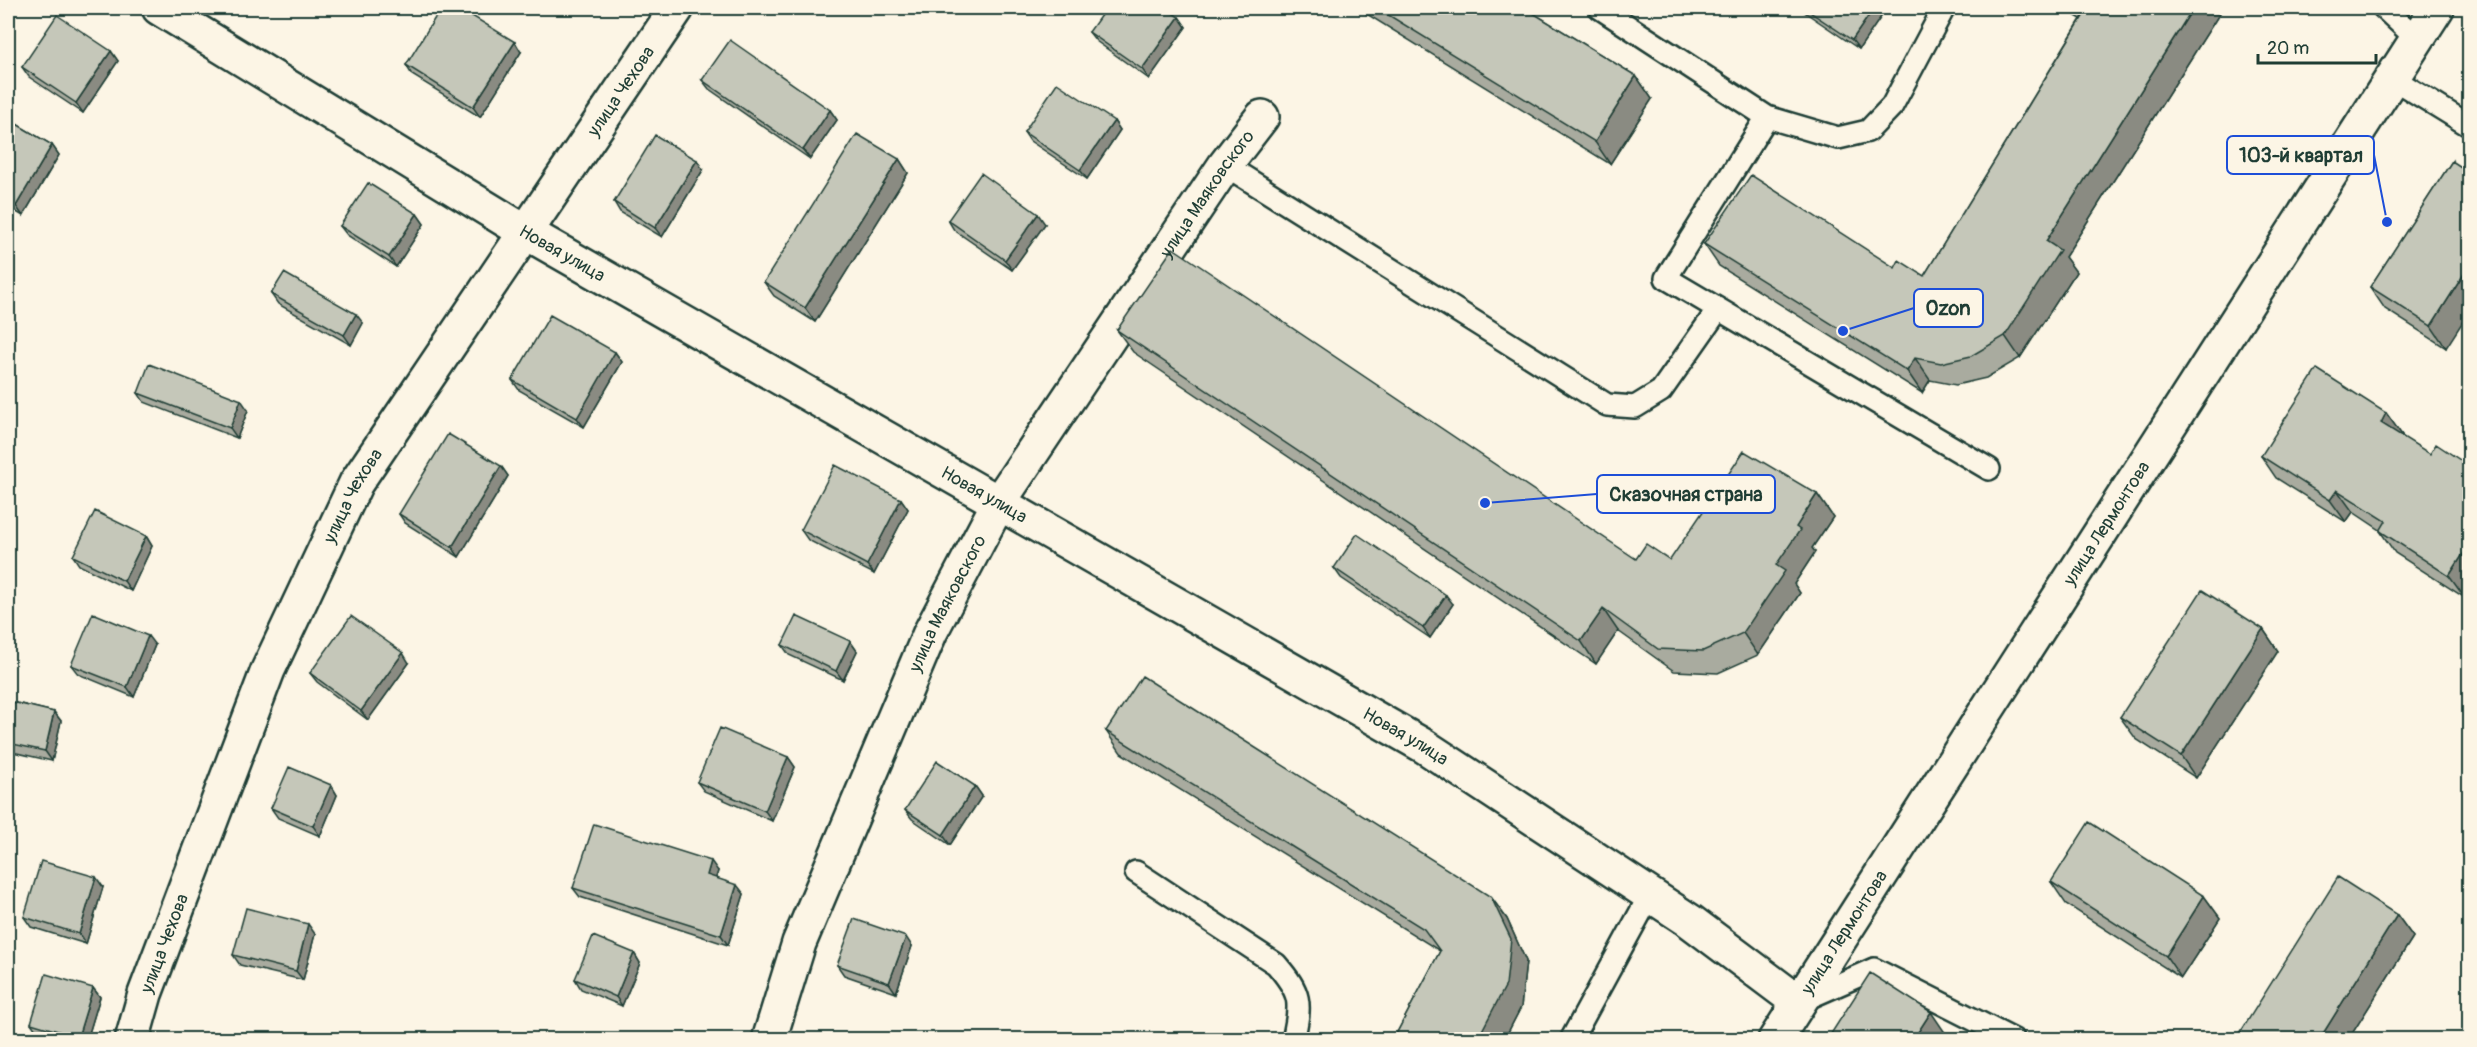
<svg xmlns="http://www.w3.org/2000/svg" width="2477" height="1047" font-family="Pangolin,sans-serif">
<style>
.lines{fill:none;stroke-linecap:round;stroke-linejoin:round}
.lane-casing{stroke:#1f3d34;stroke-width:26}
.street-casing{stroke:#1f3d34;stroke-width:38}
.primary-casing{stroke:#1f3d34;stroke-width:38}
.lane{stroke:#fcf5e5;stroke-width:21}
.street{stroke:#fcf5e5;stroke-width:33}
.primary{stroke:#fcf5e5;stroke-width:33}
.wall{fill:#a9ab9f;stroke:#1f3d34;stroke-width:1.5}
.shaded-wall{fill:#8a8b82;stroke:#1f3d34;stroke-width:1.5}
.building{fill:#c5c7b9;stroke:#1f3d34;stroke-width:1.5}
.labels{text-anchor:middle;stroke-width:6;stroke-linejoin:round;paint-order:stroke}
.street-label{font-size:18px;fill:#1f3d34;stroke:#fcf5e5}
.leader{fill:none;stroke:#1d4ed8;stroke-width:2}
.callout-dot{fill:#1d4ed8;stroke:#fcf5e5;stroke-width:2}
.callout{fill:#fcf5e5;stroke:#1d4ed8;stroke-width:2}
.callout-label{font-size:20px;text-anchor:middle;font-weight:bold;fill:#1f3d34}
</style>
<rect width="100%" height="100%" fill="#fcf5e5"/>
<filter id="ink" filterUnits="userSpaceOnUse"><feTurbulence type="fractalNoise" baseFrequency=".0167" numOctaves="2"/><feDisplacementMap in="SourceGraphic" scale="12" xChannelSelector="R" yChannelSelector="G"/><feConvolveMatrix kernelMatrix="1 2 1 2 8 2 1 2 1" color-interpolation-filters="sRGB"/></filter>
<g filter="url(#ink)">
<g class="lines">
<g class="lane-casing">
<path id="lane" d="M1600,8L1767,117L1666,278L1989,469
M2384,8L2417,39
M2392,78L2470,126
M1767,117L1838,138L1868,131L1892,106L1944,8
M1225,165L1607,405L1635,407L1661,391L1717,311
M1136,872L1276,964C1301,993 1302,1002 1293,1040
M1801,1001L1874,969L2014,1040
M1571,1040L1650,895"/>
</g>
<g class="street-casing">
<g id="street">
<path id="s1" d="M159,8L527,233L1424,746L1690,921L1798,1002"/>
<path id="s2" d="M132,1040L145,994L268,670L356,483L677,8"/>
<path id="s3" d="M769,1040L799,943L930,633L999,502L1225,165L1262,117"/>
</g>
</g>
<g class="primary-casing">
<g id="primary">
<path id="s4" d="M1775,1040L2437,8"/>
</g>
</g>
<use href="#lane" class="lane"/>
<use href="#street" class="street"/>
<use href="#primary" class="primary"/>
</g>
<path class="wall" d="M1357,8H1525L1636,76L1652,99L1610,164Z
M1800,8H1887L1859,49L1803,11Z
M2062,8H2223L2065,257L2076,272L2020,358L1986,378L1956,385L1930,380L1922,393L1719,266L1704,244L1895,268L1924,276L2081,19Z
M1179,17L1186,27L1149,79L1096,41L1089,32Z
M111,51L118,61L83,113L29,77L22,67Z
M521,52L480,117L412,75L406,65Z
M702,80L830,110L837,120L810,159L709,89Z
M8,119L52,145L59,155L23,216L8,207Z
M1114,121L1120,130L1087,179L1030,141L1024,132Z
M899,159L908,173L815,322L774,296L764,282Z
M2452,161L2446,348L2385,309L2370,287Z
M703,170L662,237L620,212L614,202Z
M417,214L424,224L396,267L347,235L340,226Z
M948,220L1045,224L1012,270L954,230Z
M271,294L363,323L351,345L278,304Z
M1117,330L1636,559L1670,560L1817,494L1833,517L1812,548L1815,552L1794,584L1800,593L1758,655L1718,673L1674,671L1618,631L1596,664L1133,352Z
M615,352L622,362L584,427L519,390L512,380Z
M138,393L248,410L237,438L144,402Z
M2386,413L2402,435L2465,598L2395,553L2380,531V530L2353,512L2346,522L2276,478L2261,456Z
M501,466L508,476L459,557L405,523L399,514Z
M901,499L908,509L874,574L808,540L801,530Z
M146,536L152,546L131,591L79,565L73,556Z
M1334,568L1453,604L1430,638L1341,578Z
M2263,629L2278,651L2196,778L2136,739L2120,717Z
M850,641L857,651L843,680L789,655L782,645Z
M155,645L134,697L78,674L71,665Z
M409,663L368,720L317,682L310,673Z
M8,701L54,712L61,721L52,761L8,751Z
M1106,731L1491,897L1507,919L1526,961L1521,1007L1504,1040H1393L1440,951L1121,753Z
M788,757L795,767L772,821L704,791L697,782Z
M331,785L337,795L320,836L278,818L271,808Z
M975,786L982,796L950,845L912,819L905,810Z
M718,871L716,878L744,894L728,945L580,897L573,888Z
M2051,882L2204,896L2220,918L2181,978L2066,904Z
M103,887L86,944L31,927L24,917Z
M2397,915L2413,937L2348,1040H2244L2240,1033Z
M315,934L303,980L240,965L233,955Z
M912,946L896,993L844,975L837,965Z
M634,953L640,963L622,1006L581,989L575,979Z
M93,988L100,997L87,1040H61L38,1033L31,1023Z"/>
<path class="shaded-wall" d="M1874,8H1887L1859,49L1852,40Z
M2193,8H2223L2065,257L2076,272L2020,358L2005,336L2046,241Z
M1179,17L1186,27L1149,79L1142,69Z
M515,42L521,52L480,117L473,107Z
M111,51L118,61L83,113L76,103Z
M1636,76L1652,99L1610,164L1595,142Z
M830,110L837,120L810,159L803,150Z
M1114,121L1120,130L1087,179L1080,170Z
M52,145L59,155L23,216L16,206Z
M899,159L908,173L815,322L805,308Z
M697,160L703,170L662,237L655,228Z
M417,214L424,224L396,267L389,257Z
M1038,214L1045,224L1012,270L1005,260Z
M2469,266V312L2446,348L2431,326Z
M356,314L363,323L351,345L344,335Z
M615,352L622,362L584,427L577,418Z
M1915,358L1930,380L1922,393L1907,371Z
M241,400L248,410L237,438L230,428Z
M2386,413L2402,435L2396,445L2381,423Z
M501,466L508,476L459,557L452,547Z
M2337,490L2353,512L2346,522L2330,500Z
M1817,494L1833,517L1812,548L1815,552L1794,584L1800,593L1758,655L1743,633L1776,565L1796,527Z
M901,499L908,509L874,574L867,565Z
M146,536L152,546L131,591L124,581Z
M2469,545V591L2465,598L2449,576Z
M1446,595L1453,604L1430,638L1423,628Z
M1603,609L1618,631L1596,664L1581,641Z
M2263,629L2278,651L2196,778L2181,756Z
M148,636L155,645L134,697L127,687Z
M850,641L857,651L843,680L836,671Z
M403,653L409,663L368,720L361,711Z
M54,712L61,721L52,761L45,751Z
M788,757L795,767L772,821L765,811Z
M331,785L337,795L320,836L313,826Z
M975,786L982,796L950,845L943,835Z
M711,861L718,871L714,884L707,875Z
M96,877L103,887L86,944L79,934Z
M737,885L744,894L728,945L721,935Z
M2204,896L2220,918L2181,978L2166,956Z
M1491,897L1507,919L1526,961L1521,1007L1504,1040H1477Z
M2397,915L2413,937L2348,1040H2319Z
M308,924L315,934L303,980L296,971Z
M906,937L912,946L896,993L889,983Z
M634,953L640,963L622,1006L616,997Z
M93,988L100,997L87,1040H80L78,1037Z
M1931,1012L1946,1034L1942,1040H1913Z"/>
<path class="building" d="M441,8H459L515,42L473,107L406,65Z
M1106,8H1165L1179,17L1142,69L1089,32Z
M1377,8H1525L1636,76L1595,142Z
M1804,8H1874L1852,40Z
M2084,8H2193L2046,241L2060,250L2005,336L1971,356L1941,363L1915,358L1907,371L1704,244L1751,175L1895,268L1899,260L1924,276L2087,10Z
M57,15L111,51L76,103L22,67Z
M730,40L830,110L803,150L702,80Z
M1057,83L1114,121L1080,170L1024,132Z
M8,119L52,145L16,206L8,201Z
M857,134L899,159L805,308L764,282Z
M655,135L697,160L655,228L614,202Z
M2452,161L2469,172V266L2431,326L2370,287Z
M981,173L1038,214L1005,260L948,220Z
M368,183L417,214L389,257L340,226Z
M1173,248L1636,559L1646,544L1670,560L1744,451L1817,494L1796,527L1800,530L1776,565L1785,571L1743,633L1703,651L1658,649L1603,609L1581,641L1117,330Z
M284,273L356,314L344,335L271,294Z
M550,315L615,352L577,418L512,380Z
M149,364L241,400L230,428L138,393Z
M2317,369L2386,413L2381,423L2430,454L2436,444L2469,466V545L2449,576L2380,531L2386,521L2337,490L2330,500L2261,456Z
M448,434L501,466L452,547L399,514Z
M835,465L901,499L867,565L801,530Z
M95,511L146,536L124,581L73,556Z
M1357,534L1446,595L1423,628L1334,568Z
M2202,590L2263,629L2181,756L2120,717Z
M93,613L148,636L127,687L71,665Z
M351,616L403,653L361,711L310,673Z
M796,616L850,641L836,671L782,645Z
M1142,676L1491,897L1511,939L1506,985L1477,1040H1393L1440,951L1424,929L1106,731Z
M8,701L54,712L45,751L8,743Z
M720,728L788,757L765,811L697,782Z
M937,761L975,786L943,835L905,810Z
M289,767L331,785L313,826L271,808Z
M2089,822L2204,896L2166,956L2051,882Z
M594,824L711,861L707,875L737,885L721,935L573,888Z
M41,861L96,877L79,934L24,917Z
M2338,877L2397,915L2319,1040H2250L2240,1033Z
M246,908L308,924L296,971L233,955Z
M854,919L906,937L889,983L837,965Z
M593,936L634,953L616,997L575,979Z
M1870,973L1931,1012L1913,1040H1827Z
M46,974L93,988L78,1037L31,1023Z"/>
</g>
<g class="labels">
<g class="street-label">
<text dy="6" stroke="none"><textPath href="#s2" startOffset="1074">улица Чехова</textPath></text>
<text dy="6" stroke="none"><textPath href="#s3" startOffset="958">улица Маяковского</textPath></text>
<text dy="6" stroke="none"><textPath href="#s1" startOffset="472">Новая улица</textPath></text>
<text dy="6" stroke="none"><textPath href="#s1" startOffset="958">Новая улица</textPath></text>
<text dy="6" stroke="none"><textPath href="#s2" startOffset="588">улица Чехова</textPath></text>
<text dy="6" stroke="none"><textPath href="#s4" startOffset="614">улица Лермонтова</textPath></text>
<text dy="6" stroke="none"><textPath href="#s3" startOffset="472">улица Маяковского</textPath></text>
<text dy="6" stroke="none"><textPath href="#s1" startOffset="1444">Новая улица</textPath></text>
<text dy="6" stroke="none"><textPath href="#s4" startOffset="128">улица Лермонтова</textPath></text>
<text dy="6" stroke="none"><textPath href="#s2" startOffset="102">улица Чехова</textPath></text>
</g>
</g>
<path class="leader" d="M2387 222L2374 155M1843 331L1914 308M1485 503L1597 494"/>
<g class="callout-dot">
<circle cx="2387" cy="222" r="6"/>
<circle cx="1843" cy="331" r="6"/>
<circle cx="1485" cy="503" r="6"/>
</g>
<g class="callout">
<rect x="2227" y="136" width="147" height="38" rx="6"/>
<rect x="1914" y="289" width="69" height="38" rx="6"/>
<rect x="1597" y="475" width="178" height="38" rx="6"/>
</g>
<g class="callout-label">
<text x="2301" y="162">103-й квартал</text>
<text x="1948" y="315">Ozon</text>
<text x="1686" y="501">Сказочная страна</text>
</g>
<rect width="2477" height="1047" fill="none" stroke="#fcf5e5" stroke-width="30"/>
<rect x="15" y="15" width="2447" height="1017" fill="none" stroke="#1f3d34" stroke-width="2" filter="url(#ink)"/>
<path d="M2258 54v9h118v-9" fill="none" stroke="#1f3d34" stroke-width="3"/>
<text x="2267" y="54" font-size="18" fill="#1f3d34" stroke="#fcf5e5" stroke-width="4.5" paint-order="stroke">20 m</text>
</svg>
